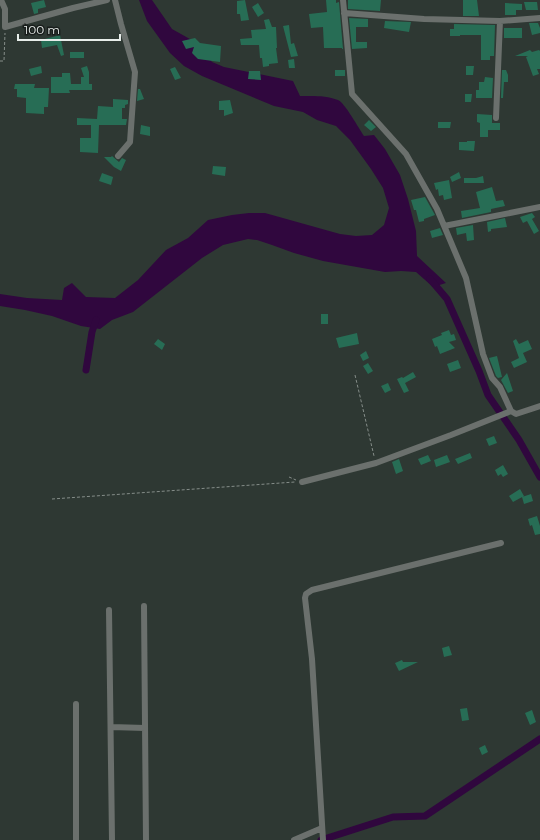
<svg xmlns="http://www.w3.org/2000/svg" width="540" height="840" font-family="Montserrat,sans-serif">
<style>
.water{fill:#30073e}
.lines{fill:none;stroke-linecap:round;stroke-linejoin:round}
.canal{stroke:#30073e;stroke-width:7}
.building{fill:#276d55}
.path{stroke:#858d89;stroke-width:1;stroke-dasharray:3 2;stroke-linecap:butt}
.street{stroke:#6b706d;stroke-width:6}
</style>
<rect width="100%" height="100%" fill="#2e3833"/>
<path class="water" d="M139,0H152L172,29L197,43L212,62L224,67L293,81L300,96C312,96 326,95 338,100C345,103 359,129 364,136L374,135L385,149L400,175L408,199L416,231L417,256L446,283L433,287L416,272L401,271L385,272L323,261L294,253L272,245L257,240L248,239L223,245L202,258L133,312L112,320L100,329L81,326L52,316L25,310L0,306V294L27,298L62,300L64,288L72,283L86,297L115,298L138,280L166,250L188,238L208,220L232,215L249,213H265L340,234L356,236L372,235L384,225L389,208L383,188L371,169L350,140L336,126L317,120L303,112L274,106L202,76L184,66L170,53L147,21Z"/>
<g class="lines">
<path class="canal" d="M430,279L447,299L479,371L488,395L519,440L540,477
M86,370L92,332L96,320
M321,840L393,817L425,816L540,739"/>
</g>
<path class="building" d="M44,0L46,7L38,9V13L34,14L31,3Z
M245,0L249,20L241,21L240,14H237V1Z
M326,0H336V3L339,2L343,49H342V48H324L323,27L311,28L309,14L327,12Z
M348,0H381L380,11L348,9Z
M463,0H477L479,16H463Z
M524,2H537L538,10H526Z
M258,3L264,13L258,17L252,7Z
M505,3L522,4V10H516V15H505Z
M349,18L368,19V27H356V42H367V48L352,49Z
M269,19L272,27H276L277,48H276L278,63L269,64V66L263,67L262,58H260L259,45H241L240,39L252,38L251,30L266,29L264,20Z
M385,21L411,22L409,32L384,28Z
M529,23H538L540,28V33L532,35Z
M454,24L495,25L494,56H490V60H481V35H460V36H450V29H454Z
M289,25L291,44L294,43L298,56L291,57L283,26Z
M504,28H522V38H504Z
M60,35L64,55L61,56L57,45L42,48L41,40Z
M195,38L200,43L221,46L220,62L198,59L192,53L194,47L186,49L182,41Z
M530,50L532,52L539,50L540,51V69H537L539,74L533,76L526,57L528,56H515Z
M70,52H84V58H70Z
M294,59L295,68H289L288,60Z
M41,66L42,73L31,76L29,69Z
M87,66L89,72V84H92V90H69L70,93H51V77H62V73H70L71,84H81V77H84L81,68Z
M466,66H474L473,75H466Z
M175,67L181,78L175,80L170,69Z
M335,70H345V76H335Z
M502,70H506L508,75V82H504L503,98H501Z
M249,71H260L261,80L248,79Z
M485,77L493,78L492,98H476V90H479V82H484Z
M15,84H35L34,88H49L48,107H44V114L26,113V98L17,97V89H14Z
M138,89H140L144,99L137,101Z
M465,94H472L471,102H465Z
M113,99L128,100V104L125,105V108H122V119H127L126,125H99L98,153L80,152V138H91V125H77V118L97,119L98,106L113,107Z
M230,100L233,113L224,116V110H219V101Z
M477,114L492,115V123H500V130H488V137H480V123L477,122Z
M369,120L376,127L371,131L364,125Z
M438,122H451L450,128H438Z
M141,125L150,127V136L140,134Z
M467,141H475L474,151L459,150V142H467Z
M112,156L119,162L122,158L126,160L121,171L114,167L104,157H111Z
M213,166L226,167L225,176L212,174Z
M459,172L461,178L452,182L450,177Z
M102,173L113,177L111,185L99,181Z
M483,176L484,183H464V178H476Z
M449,180L452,198L444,200L443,195L439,196L438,189L436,190L434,183Z
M492,187L496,201L503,200L505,206L491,209V212L462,218L461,211L480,208L476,192Z
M425,197L435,215L424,219V221L419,222L416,210H414L411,200Z
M532,213L535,217L532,219L539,231L534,234L527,221L523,223L520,217Z
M505,218L507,227L491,229V231L488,232L487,222Z
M473,225L474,240L467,241L466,233L457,235L456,228Z
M440,228L443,235L432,238L430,231Z
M321,314H328V324H321Z
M449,330L451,335L454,334L456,340L449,342L455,348L440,354L437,346L435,347L432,339L442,335L441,333Z
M357,333L359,344L339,348L336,338Z
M158,339L165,344L162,350L154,344Z
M516,339L519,344L528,340L532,349L523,353L527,362L514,368L511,362L519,358L513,341Z
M366,351L369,358L363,361L360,355Z
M497,356L502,377L498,378L496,376L489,358Z
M458,360L461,368L450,372L447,364Z
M368,363L373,371L368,374L363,366Z
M413,372L416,377L405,383L409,391L404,393L397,379L402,377L403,378Z
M507,373L513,391L508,393L501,380Z
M388,383L391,390L385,393L381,386Z
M494,436L497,443L489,446L486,439Z
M470,453L472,458L458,464L455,459Z
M428,455L431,461L421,465L418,459Z
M447,455L450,462L436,467L434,460Z
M399,459L403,471L396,474L392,462Z
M503,465L508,474L503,477L501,474L498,476L495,470Z
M520,489L524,496L513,502L509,496Z
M531,494L533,501L524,504L522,497Z
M537,516L540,526V534L535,535L532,525L530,526L528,519Z
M449,646L452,655L444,657L442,648Z
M402,660L403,662H418L399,671L395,663Z
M467,708L469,720L462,721L460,709Z
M532,710L536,722L530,725L525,713Z
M485,745L488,752L482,755L479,748Z"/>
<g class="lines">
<path class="path" d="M0,61H4L5,33
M355,375L374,456
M289,477L296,480
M52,499L295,482"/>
<path class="street" d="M1,0L5,9V27L73,8L107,0
M115,0L121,24L135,72L130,142L118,156
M343,0L352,94L406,154L437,209L466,278L483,354L492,378L500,387L511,411L516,414L540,406
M344,13L424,19L500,21L540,18
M496,118L500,21
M444,226L540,207
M302,482L376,463L451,435L511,411
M144,606L146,840
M109,610L112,840
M76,704V840
M111,727L145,728
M294,840L322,828
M323,840L312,659L305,598L306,594L312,590L501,543"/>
</g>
<path d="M18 34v6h102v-6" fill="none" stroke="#e7edea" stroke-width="2"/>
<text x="24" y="34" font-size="12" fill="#e7edea" stroke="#191e1c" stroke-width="3" paint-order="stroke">100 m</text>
</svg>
